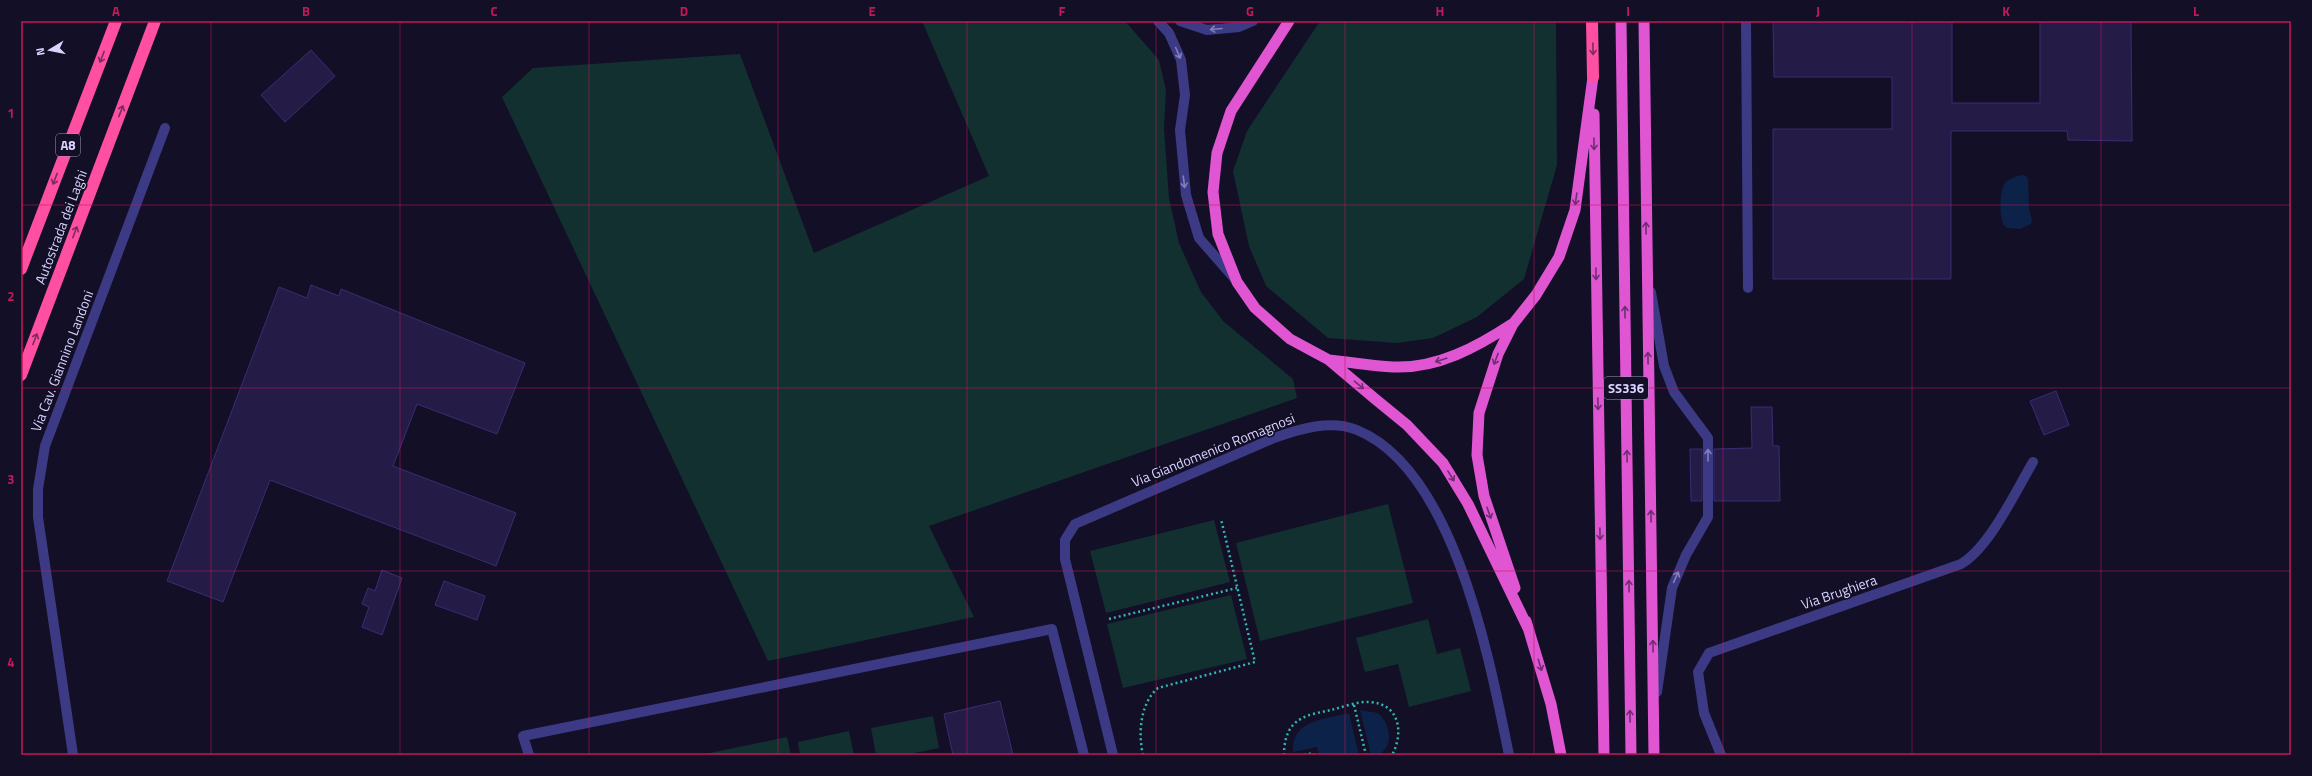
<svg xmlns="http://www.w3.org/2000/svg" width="2312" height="776" font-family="'Titillium Web',sans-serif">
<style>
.green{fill:#12302f}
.water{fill:#0c2248}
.building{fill:#241b47;stroke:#3b2d73}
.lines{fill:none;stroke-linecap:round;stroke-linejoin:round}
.path{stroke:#2fb8b0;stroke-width:2.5;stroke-dasharray:2 3;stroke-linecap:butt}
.service{stroke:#3d3a85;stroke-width:10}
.minor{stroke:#3d3a85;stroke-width:10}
.trunk{stroke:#e055d1;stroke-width:11}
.motorway{stroke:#ff4fa3;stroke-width:12}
.oneway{stroke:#837fbc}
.oneway2{stroke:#7d2c5e}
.oneway3{stroke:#6f2e73}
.grid{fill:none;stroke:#c2185b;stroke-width:1;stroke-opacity:0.55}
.labels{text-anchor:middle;stroke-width:3.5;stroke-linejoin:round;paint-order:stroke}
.shield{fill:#130f26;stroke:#9e99be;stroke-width:1}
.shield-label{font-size:13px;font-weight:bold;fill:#d9d4ff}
.street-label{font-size:14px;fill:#d9d4ff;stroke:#130f26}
.neatline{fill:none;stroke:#c2185b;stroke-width:1.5}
.grid-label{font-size:13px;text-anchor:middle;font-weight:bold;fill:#c2185b}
</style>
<rect width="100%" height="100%" fill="#130f26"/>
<path class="green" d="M922,21H1125L1159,60L1166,90L1164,128L1169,198L1179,243L1201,292L1223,321L1293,379L1297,398L929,526L974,617L768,661L502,97L533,68L740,54L814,253L989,176Z
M1320,21H1556L1557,165L1524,279L1477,317L1433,338L1397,343L1328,338L1266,286L1249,246L1233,171L1247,131Z
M1388,504L1413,603L1260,641L1236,543Z
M1214,520L1230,582L1106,613L1090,551Z
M1231,595L1247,659L1123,688L1107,624Z
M1428,619L1437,654L1460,648L1471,691L1409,707L1398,664L1365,672L1356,638Z
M933,716L939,748L905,755H876L871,728Z
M849,731L854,755H800L798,742Z
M787,737L791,755H700Z"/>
<path class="water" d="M2022,175L2026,176L2028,179L2029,209L2032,219L2031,224L2020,229L2007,228C1998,224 1999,191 2005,183C2009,179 2016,176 2022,175Z
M1360,710L1378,713C1390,723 1395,746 1378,755H1371Z
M1349,713L1359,755H1319L1317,747L1293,752C1291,720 1325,719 1349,713Z"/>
<path class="building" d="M1773,21H1952V103H2040V21H2131L2132,141L2068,140L2067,131H1951V279H1773V129H1892V77H1774Z
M311,50L335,76L285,122L261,95Z
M311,285L339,296L341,289L525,363L497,434L417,404L393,466L516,513L496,566L270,480L223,602L167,581L279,287L307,298Z
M2056,391L2069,425L2044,435L2030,401Z
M1751,407H1772L1773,446H1779L1780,501H1714V449L1752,448Z
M1690,449H1702V501H1691Z
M382,570L402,578L382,635L362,627L369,607L362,604L368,588L375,591Z
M444,581L485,596L477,620L435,605Z
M1000,701L1013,755H953L944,714Z"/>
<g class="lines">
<path class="path" d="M1109,619L1237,588
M1354,705L1366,755
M1143,755C1138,734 1140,703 1158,688L1255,662L1221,519
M1284,755C1284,744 1286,732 1294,724C1304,714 1319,713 1331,710C1343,707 1358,701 1370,702C1400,704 1404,733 1392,755
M1304,755L1313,753L1314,755"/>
<path class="service" d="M1158,21L1169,33L1181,60L1185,95L1180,130L1186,195L1199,238L1234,278
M1180,21L1207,30L1239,27L1253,21
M1651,292L1664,366L1674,392L1708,438V517L1686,555L1672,588L1657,692
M529,755L523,736L1052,629L1084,755
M1113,755L1065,559V540L1075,524L1274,438C1299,429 1331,419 1357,430C1455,470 1490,662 1509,755
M1721,755L1704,713L1698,672L1709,653L1961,564C1990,547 2015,492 2033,462"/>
<path class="minor" d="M1746,21L1748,288
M73,755L38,517V489L45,446L165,128"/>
<path class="trunk" d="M1289,21L1231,111L1217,153L1213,192L1218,234L1237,282L1255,308L1290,339L1329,360L1374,398L1407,425L1443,463L1468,504L1528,628
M1621,21L1631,755
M1644,21L1654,755
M1594,114L1604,755
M1329,360C1350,362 1372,366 1393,367C1437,369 1477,347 1512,324
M1515,588L1484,496L1477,455L1479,413L1498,354L1513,324L1536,295L1559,257L1575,210L1593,77
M1526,621L1551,704L1561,755"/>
<path class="motorway" d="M1592,21L1593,77
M21,269L116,21
M21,375L155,21"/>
</g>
<defs><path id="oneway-shaft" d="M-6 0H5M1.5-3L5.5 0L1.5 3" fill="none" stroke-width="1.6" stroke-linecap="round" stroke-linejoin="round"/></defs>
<g class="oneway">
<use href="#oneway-shaft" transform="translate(1216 29) rotate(175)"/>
<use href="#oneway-shaft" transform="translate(1178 53) rotate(67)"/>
<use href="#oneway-shaft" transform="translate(1184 182) rotate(83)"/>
<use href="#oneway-shaft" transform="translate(1708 455) rotate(-90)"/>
<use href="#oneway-shaft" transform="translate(1676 577) rotate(-66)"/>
</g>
<g class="oneway2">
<use href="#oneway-shaft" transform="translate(1593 49) rotate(89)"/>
<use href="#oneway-shaft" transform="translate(102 57) rotate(111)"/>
<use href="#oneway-shaft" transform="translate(121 111) rotate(-69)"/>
<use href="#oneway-shaft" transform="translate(55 179) rotate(111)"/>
<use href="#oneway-shaft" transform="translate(75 232) rotate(-69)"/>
<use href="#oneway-shaft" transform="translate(35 339) rotate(-69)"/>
</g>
<g class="oneway3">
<use href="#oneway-shaft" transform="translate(1594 144) rotate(89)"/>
<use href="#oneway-shaft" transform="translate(1576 199) rotate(98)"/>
<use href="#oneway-shaft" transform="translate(1646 228) rotate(-91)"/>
<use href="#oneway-shaft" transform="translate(1596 274) rotate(89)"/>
<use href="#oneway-shaft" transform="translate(1625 312) rotate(-91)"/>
<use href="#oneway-shaft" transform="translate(1648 358) rotate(-91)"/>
<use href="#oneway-shaft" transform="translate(1496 359) rotate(111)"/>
<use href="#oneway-shaft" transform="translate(1441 360) rotate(162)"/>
<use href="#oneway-shaft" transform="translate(1359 385) rotate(40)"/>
<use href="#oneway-shaft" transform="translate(1598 404) rotate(89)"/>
<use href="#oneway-shaft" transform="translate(1627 456) rotate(-91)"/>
<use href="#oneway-shaft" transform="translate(1451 476) rotate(58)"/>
<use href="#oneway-shaft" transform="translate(1489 513) rotate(71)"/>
<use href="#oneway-shaft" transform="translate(1651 516) rotate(-91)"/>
<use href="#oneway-shaft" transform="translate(1600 534) rotate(89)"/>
<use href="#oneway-shaft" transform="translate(1629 586) rotate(-91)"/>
<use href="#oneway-shaft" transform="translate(1653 646) rotate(-91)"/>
<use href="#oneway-shaft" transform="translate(1540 665) rotate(73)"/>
<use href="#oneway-shaft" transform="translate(1630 716) rotate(-91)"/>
</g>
<path class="grid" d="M211,21V755M400,21V755M589,21V755M778,21V755M967,21V755M1156,21V755M1345,21V755M1534,21V755M1723,21V755M1912,21V755M2101,21V755M21,205H2291M21,388H2291M21,571H2291"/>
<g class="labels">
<g class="shield">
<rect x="56" y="134" width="24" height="22" rx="3"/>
<rect x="1604" y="377" width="44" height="22" rx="3"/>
</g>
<g class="shield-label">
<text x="68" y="150">A8</text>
<text x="1626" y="393">SS336</text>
</g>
<g class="street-label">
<text transform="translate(61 227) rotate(-69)" y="5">Autostrada dei Laghi</text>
<text transform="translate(62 361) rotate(-69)" y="5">Via Cav. Giannino Landoni</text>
<text transform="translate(1213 450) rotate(-22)" y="5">Via Giandomenico Romagnosi</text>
<text transform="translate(1839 592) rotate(-19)" y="5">Via Brughiera</text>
</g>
</g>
<rect width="2312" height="776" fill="none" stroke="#130f26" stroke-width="44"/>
<g transform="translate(50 50) rotate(260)" stroke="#130f26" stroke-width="3" paint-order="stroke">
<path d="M0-3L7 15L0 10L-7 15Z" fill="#d9d4ff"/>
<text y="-6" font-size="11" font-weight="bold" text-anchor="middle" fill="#d9d4ff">N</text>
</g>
<rect x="22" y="22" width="2268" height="732" class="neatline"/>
<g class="grid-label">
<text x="116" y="16">A</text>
<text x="306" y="16">B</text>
<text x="494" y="16">C</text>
<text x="684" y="16">D</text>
<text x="872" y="16">E</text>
<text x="1062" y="16">F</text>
<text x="1250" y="16">G</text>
<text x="1440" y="16">H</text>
<text x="1628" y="16">I</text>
<text x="1818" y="16">J</text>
<text x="2006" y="16">K</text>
<text x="2196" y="16">L</text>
<text x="11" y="118">1</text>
<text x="11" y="301">2</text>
<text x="11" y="484">3</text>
<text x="11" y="667">4</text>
</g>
</svg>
